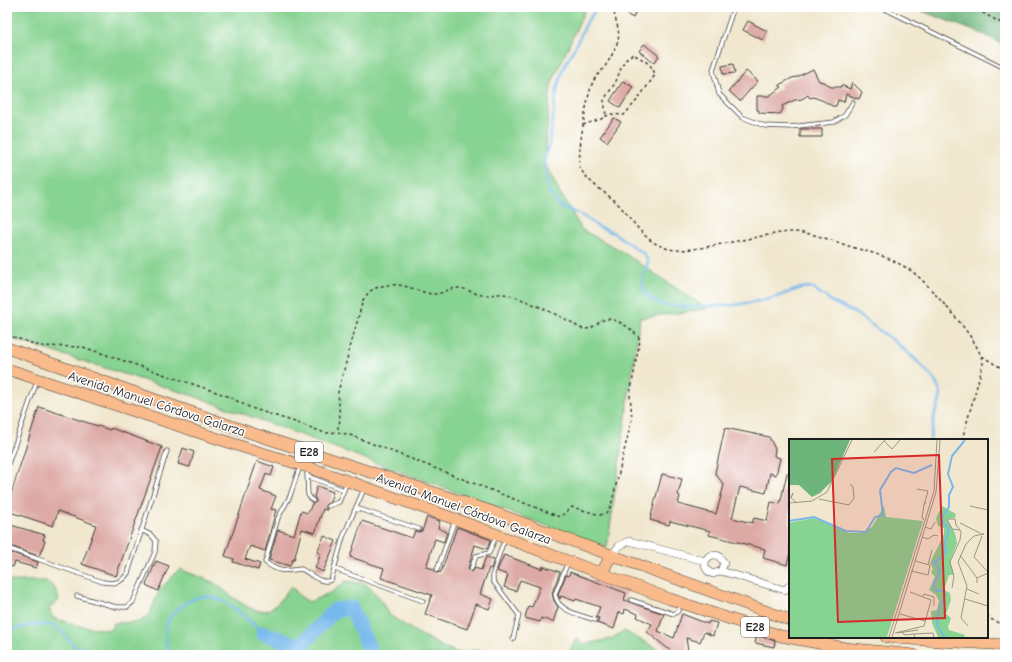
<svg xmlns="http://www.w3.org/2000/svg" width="1012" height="662" font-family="'Comic Neue',sans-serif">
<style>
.green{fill:#87d391;stroke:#527856}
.forest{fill:#6db57b;stroke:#44684c}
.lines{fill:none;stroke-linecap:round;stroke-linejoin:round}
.stream{stroke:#78b9ed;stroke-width:2.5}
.river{stroke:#78b9ed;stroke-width:15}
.building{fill:#dda9a4}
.lane-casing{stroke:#3c3a37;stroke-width:5}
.street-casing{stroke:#3c3a37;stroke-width:8}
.primary-casing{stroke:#3c3a37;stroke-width:12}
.path{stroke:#3c3a37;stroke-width:1.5;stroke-dasharray:3 3;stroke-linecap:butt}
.lane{stroke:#fff;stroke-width:3.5}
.street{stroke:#fff;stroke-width:7}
.primary{stroke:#fabb8c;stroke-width:11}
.labels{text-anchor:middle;stroke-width:3;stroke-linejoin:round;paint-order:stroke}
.shield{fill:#fff;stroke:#606060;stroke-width:1}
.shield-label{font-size:12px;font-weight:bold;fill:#1c1c1c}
.street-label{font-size:13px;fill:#1c1c1c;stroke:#fff}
.inset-river{fill:none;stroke:#78b9ed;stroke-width:2}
.inset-road{fill:none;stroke:#9b9687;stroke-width:1}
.view{fill:#d62828;fill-opacity:0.15;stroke:#d62828;stroke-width:2}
.inset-edge{fill:none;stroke:#1c1c1c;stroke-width:2}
</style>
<rect width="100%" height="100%" fill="#fff"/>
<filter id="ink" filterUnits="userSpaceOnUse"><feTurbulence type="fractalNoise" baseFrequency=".025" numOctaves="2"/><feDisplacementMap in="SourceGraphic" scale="8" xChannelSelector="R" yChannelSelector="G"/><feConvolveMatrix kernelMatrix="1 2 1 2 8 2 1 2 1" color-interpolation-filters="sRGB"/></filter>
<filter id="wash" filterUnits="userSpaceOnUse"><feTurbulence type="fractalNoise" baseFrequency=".012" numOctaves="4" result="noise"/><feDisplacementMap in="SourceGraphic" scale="16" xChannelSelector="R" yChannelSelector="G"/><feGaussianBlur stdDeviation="0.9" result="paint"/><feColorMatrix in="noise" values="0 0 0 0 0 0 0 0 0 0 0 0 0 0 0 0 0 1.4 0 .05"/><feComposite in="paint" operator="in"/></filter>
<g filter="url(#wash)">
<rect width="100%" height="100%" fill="#f0e7ce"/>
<path class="green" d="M7,7H586L551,85L545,149L546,153L544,162L559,191L582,230L618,249L707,309L640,318L607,548L203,399L7,337Z
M180,569C190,574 202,577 212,582C227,590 249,616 268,610C278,606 285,594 291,586L301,597L309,602L332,592L346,581L366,584L379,597L388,614L414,631L443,647L459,653L478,650L487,655H7V581H46L55,588L59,600L49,609L53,618L80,626L110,630L114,623L139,622L149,615L160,589Z
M624,631L669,655H568L576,638L585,644L611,639Z"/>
<path class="forest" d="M911,7H1005V46L985,35Z"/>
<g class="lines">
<path class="stream" d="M598,7L588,20L576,45L563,69L557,89L549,145L544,161L548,190L559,206L575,212L586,218L597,226L614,233L644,254L648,261L642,284L644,291L649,298L662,305L690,307L735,305L770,299L801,288L809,287L814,289L834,303L855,313L894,341L917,361L934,379L941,393L939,404L935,413L930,440
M7,626L14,629L37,624L56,626L75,646L101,655
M167,655C168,643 162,630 169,619C171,614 178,610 182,606C212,580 240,613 263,633"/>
<path class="river" d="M263,633L300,646L335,610L351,608L372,655"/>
</g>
<g id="blocks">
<path class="building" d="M629,7H638L633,18L626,14Z
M748,21L767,31L763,40L743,30Z
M644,44L659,56L654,63L639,51Z
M733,64L735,73L723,74L722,66Z
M813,69L819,81L823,82L831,87H841V85L850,89L852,82L862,92L859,99L846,94L844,102L838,100L836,106H832L824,101L813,97L810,98L808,95L802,99L795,100L782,106L783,109L780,114L759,113V110H757V96H769L782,87L779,85L792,78L797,77Z
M746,71L758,81L740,101L729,91Z
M623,81L633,87L620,108L610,101Z
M614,118L621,122L607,142L600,137Z
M800,129H822V137H800Z
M39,407L110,430L111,428L162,447L116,576L82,564L96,525L58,511L53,526L7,511V506Z
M725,428L769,437L775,449L774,456L780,458L776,475L770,473L766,493L740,487L732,518L752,523L754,518L767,521L771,502L780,504L787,473H790V552L787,565L763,558L765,549L709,535L710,531L670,521L669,525L650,520L662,474L682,479L678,495L680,496L678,504L716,514L724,485L715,473Z
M183,448L194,452L190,467L178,464Z
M257,461L274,467L271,476L266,474L260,490L276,496L271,509L276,510L265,551L250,546L245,559L260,564L258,570L233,562L234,559L225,556Z
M317,486L333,492L330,502L325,505L327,510L323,509L315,533L302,529L294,560H292L290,566L269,560L278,530L294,535L301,511L308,513L312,504L316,502V500L314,497Z
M427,517L440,521L438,528L447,532L444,542L435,539L426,567L434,569L436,573L441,572L457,527L491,540L487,549L475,545L468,569L471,572L473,571L475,568L481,570L486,557L494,559L491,569L489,568L480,594L493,599L489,609L476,604L467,629L425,614L432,595L381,578L384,568L350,557L362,521L412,538L415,531L419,532L422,531Z
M7,524L45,535L43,540L45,541L39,556L7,545Z
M324,536L336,541L323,572L315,568L321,554L317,552Z
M7,551L38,562L36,568L15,562L13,567L7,565Z
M504,555L542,569L543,566L560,572L552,593L554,601L558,607L553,622L541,618L540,622L525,618L528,606L532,607L540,587L520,580L516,591L504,587L508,575L497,571Z
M156,561L169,566L158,591L146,585Z
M570,572L626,593L624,600L664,614L658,631L674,638L682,614L708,624L709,621L717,623L713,636L704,632L700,642L686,638L688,651L685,655H676L647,632L652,624L637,617L638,614L625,609L624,614L619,612L614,629L597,623L599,618L596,617L600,607L576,599L575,601L561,596L560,599L558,594L566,575L569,576Z
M757,635L775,641L774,647L755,643Z"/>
</g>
</g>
<g filter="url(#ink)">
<use href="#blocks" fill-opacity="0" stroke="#3c3a37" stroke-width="1"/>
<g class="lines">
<g class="lane-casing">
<path id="lane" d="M734,7L713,70L719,94L742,117L765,126L790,127L834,122L845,115L853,102
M881,7L1005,68
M300,466L290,496L278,518L265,562C279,573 285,571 301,569C311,573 320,585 331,580L343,537L364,489
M7,467L37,381
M307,474L308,495L313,501
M307,476L344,490
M328,506L339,502L347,482
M356,508L419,529
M506,539L502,546L493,573V581L519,615L513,639
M7,548L103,582C115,584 121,583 128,573L167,451
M568,562L555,594C557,612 582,615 595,620
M335,569L423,601
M471,569L476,556L489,553L496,536
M437,570L455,520
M77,596L116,607H127L133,602L155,552L156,541L151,535L141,530
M631,600L674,614L678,611L680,603"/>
</g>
<g class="street-casing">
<path id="street" d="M611,556L619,546L629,541L705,561
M721,571L724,563L719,556C705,551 699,569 713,574L721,571L785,590L790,585"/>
</g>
<g class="primary-casing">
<path id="primary" d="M7,348L254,434L487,510L790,620
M7,369L249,449L305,466L455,519L670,599L781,636L845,648L914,655
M601,574L611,556
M886,637C926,641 965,642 1005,645"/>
</g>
<path class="path" d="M614,7C613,18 621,29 618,40C617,47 608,63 603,69C600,73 595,77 593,82C587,93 577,156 580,167C585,181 608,194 618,204C635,222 643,242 669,249C686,253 724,243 742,240C758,237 775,233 791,232C813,232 835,242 855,248C877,254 891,258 910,270C923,279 933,292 943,303C956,317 981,346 983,364L962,440
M972,7L1005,25
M583,125L601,119L610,114L624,115L638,99L655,75C652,63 643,60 633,54C622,60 621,70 616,81C613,87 608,93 604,100L606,116
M7,335L40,346L83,347L225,395L251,408L298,423L325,433L337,432L350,435L560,517L572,507L600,515L606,513L611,506L632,418L630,394L640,340C636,331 618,319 608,319C598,319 593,333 580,328C576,326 572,322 567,320C549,311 528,301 509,295C498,292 492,296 482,295C474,294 466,288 458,288C449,288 441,295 432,294C419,292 403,283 390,285C377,286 370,289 363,300L338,392L340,420L337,432
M982,356L996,365L1005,369
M987,615L990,619L1005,625"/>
<use href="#lane" class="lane"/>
<use href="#street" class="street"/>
<use href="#primary" class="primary"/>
</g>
</g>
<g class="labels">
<g class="shield">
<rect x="295" y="442" width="28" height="20" rx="3"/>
<rect x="741" y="617" width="28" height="20" rx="3"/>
</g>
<g class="shield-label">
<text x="309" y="456">E28</text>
<text x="755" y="631">E28</text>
</g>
<g class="street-label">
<text transform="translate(157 403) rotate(18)" y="5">Avenida Manuel Córdova Galarza</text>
<text transform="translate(464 508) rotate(20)" y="5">Avenida Manuel Córdova Galarza</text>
</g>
</g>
<g transform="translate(789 439)">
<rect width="199" height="199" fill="#f0e7ce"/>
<path d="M95,67L97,78L134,82L98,198H0V84L25,79L60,94H72L83,88ZM153,67L167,75L166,79L158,80L166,94L168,104L161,122L165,136H160L155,151L161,154L162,161L157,175L162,179L159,188L160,191L176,196L175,198H149L143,184L142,172L148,171L150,162L147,156L140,151L146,138L142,133L144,130L141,124L155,95V89L149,87L147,79Z" fill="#87d391"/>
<path d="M0,1H61L43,42L31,54L23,58L10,46H0Z" fill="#6db57b"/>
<path class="inset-river" d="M0,82L25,78L57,92L77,93L86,78L94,76L91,51L102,33L107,29L125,34L143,26M149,137L145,143V149L148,152H155L156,156L150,170L148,187L156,198M149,137L151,131L145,123L153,119L157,112L155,106L160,91L152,80L160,68V56L164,48L159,35L163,17L176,1"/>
<path class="inset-road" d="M95,2L103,10L111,1M85,13L96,1M128,50L139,52L135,66L137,63M2,58L4,54L2,59L8,64M30,60L60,66L65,59L64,48L61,45M0,64L23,62L38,53L63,1M181,67L199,71M135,81L133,79L135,66M171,84L191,94M136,88L142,90L146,83M193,97L185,118L199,133M133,98L139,100L145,96L149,97M171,116L188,139V144M139,126L143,111M122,132L139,136L141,126L126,122M188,139L199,134M163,149L165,137L161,123L171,101L172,93L171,91L167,86L166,80H158L163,90L171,91M178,150L190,155M134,157L135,155L145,158V167M176,160L199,167M111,175L136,182M179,187L172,179L178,147L169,123L177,105L185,97L195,95H191M112,193L116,196L125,195L126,198M106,194L135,187L142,161L121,153M108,194L129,191M125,195L144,194L145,198M100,198L145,52L148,1M103,198L147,53L151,1"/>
<path class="view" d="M150,16L156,179L49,183L43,20Z"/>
<rect width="199" height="199" class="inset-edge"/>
</g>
<rect width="1012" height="662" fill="none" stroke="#fff" stroke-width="24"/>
</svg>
